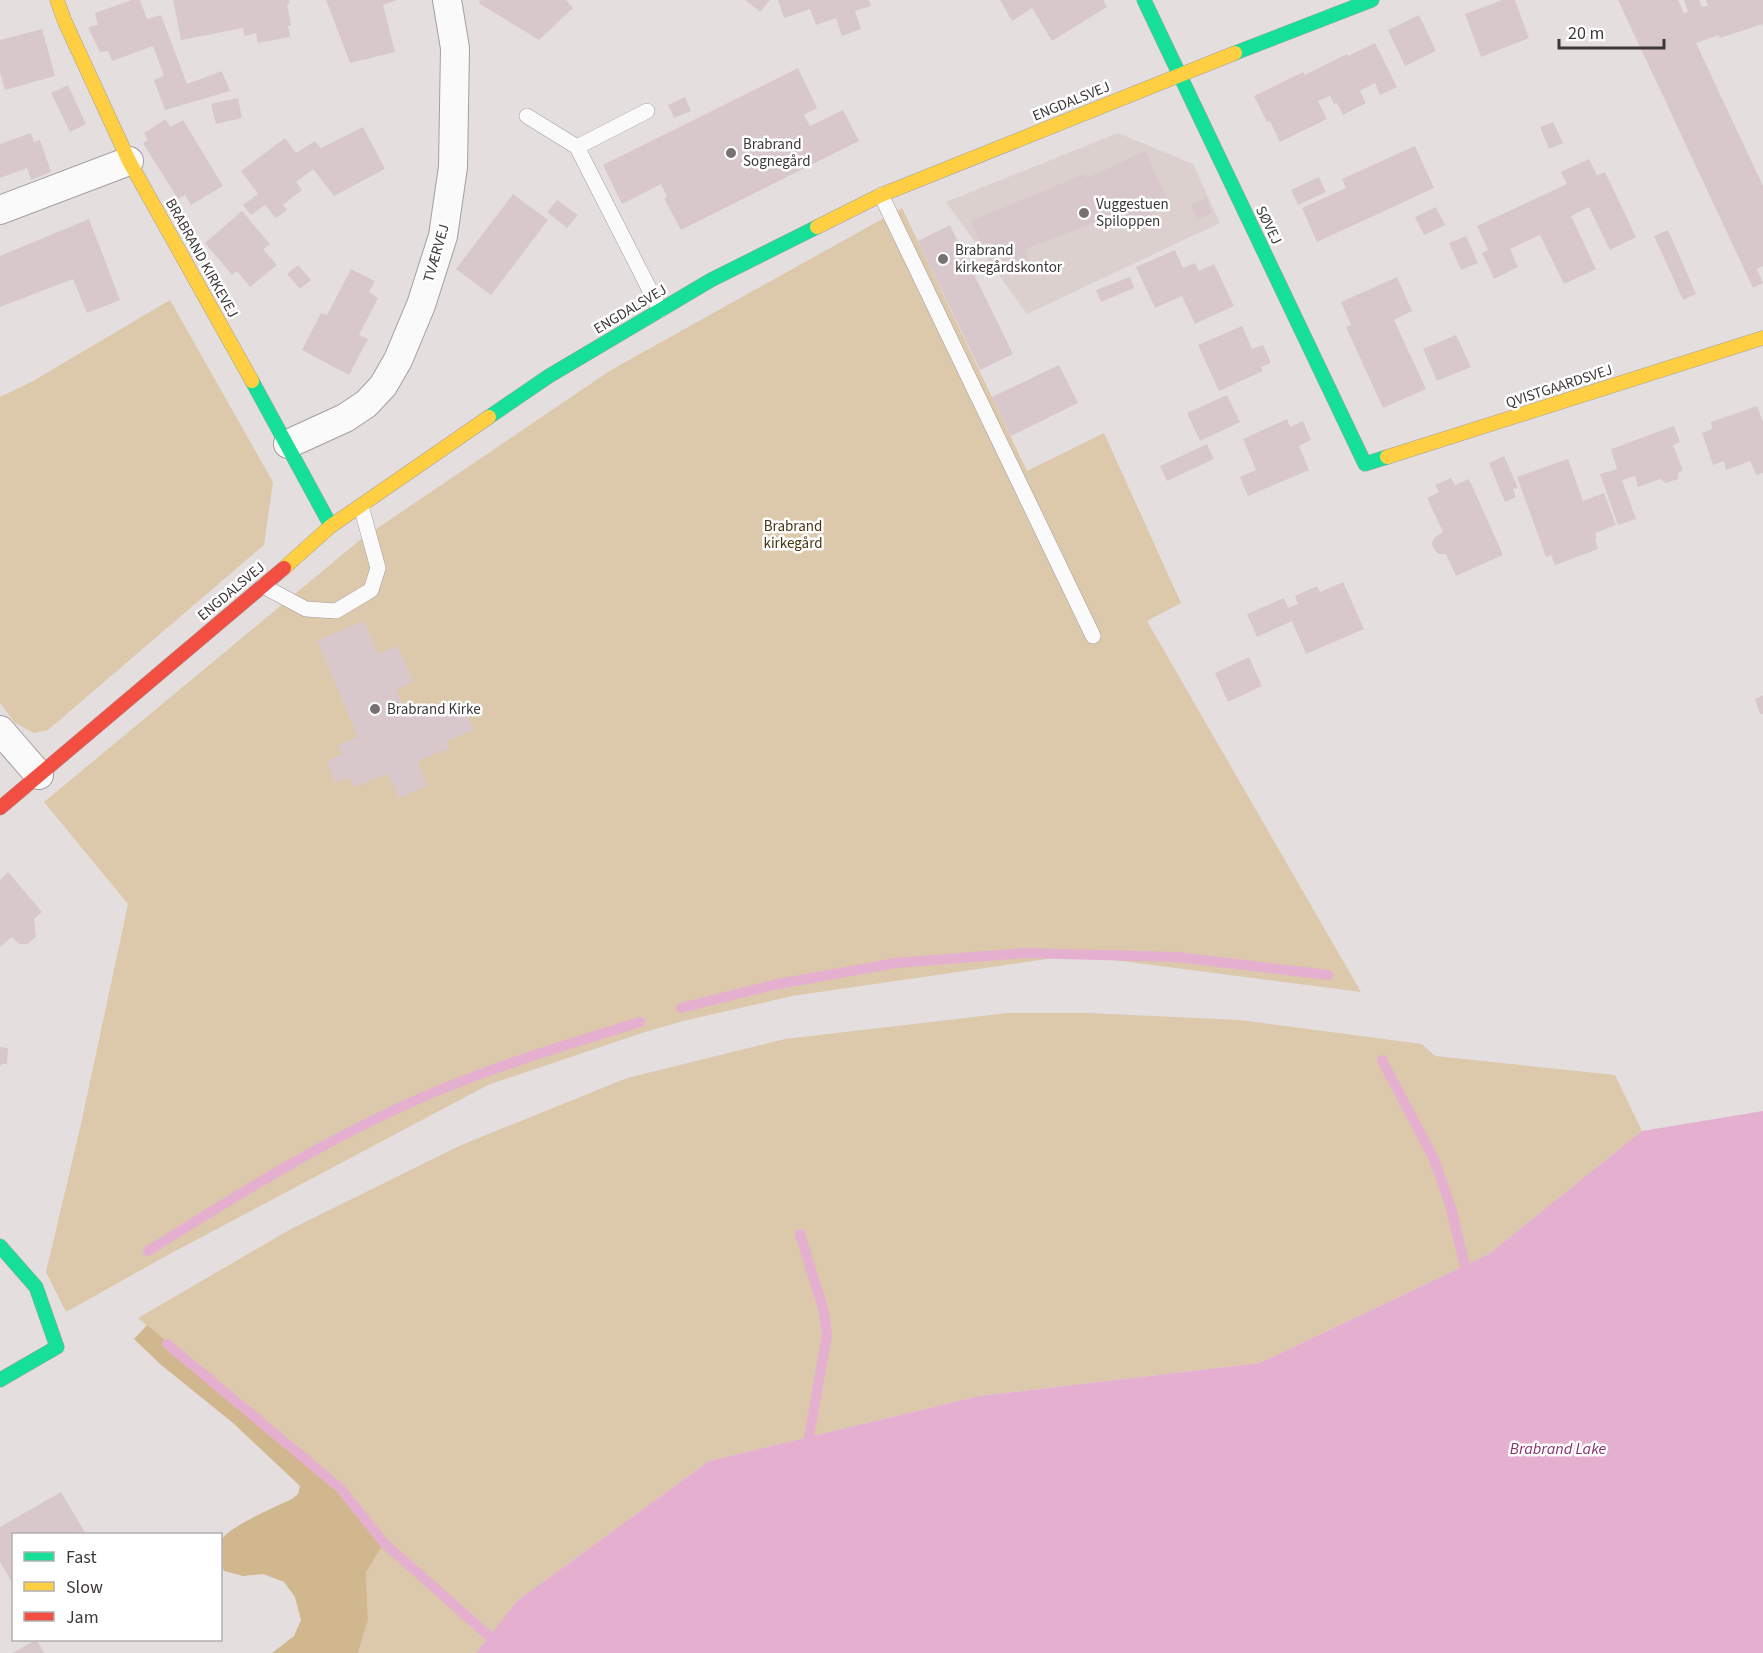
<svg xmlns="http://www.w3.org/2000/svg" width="1763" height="1653" font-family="'Source Sans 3',sans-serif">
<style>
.built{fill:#dcd0ce}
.green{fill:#dcc8ab}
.forest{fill:#d1b78d}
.water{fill:#e5afd0}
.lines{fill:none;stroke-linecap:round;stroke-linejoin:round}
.stream{stroke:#e5afd0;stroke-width:10}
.building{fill:#d8c8cb}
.lane-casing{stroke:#a39f9e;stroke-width:16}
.street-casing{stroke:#a39f9e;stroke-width:30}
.fast-casing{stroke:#a39f9e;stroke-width:15}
.slow-casing{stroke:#a39f9e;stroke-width:15}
.jam-casing{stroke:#a39f9e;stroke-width:15}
.lane{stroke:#fbfafa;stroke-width:15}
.street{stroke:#fbfafa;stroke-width:28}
.fast{stroke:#16e098;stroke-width:14}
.slow{stroke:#ffcf43;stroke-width:14}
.jam{stroke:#f24e42;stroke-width:14}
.poi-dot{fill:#777271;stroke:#fff;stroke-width:2}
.labels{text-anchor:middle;stroke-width:5;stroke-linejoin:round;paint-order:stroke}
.street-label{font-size:15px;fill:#3c3837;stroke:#fff}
.poi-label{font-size:15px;fill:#3c3837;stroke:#fff;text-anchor:start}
.park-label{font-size:15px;fill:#473513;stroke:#fff}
.water-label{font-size:16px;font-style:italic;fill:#86306d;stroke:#fff}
</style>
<rect width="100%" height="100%" fill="#e4dfde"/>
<path class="built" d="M1118,133L1193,164L1220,223L1027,314L946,202Z"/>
<path class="green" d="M902,208L1027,471L1104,433L1181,603L1147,621L1361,992L1075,955L792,996L683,1021L642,1033L488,1085L166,1256L66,1312L46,1272L81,1124L128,904L44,802L360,540L611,370Z
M170,300L273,482L264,545L48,730L34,733L15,723L0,703V397L33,381Z
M1008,1013H1088L1239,1020L1422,1044L1435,1056L1615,1075L1642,1131L1489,1254L1260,1363L979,1396L709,1461L517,1601L476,1653H358L368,1620L366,1572L382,1542L340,1488L138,1318L291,1229L459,1146L627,1078L785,1039Z"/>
<path class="forest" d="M147,1325L340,1488L384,1543L366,1572L368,1620L358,1653H272L294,1636L301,1620L295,1597L284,1582L263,1574L243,1576L224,1571C221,1563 218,1552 220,1543C225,1527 276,1507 292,1499L298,1494L300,1486L233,1423L160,1364L134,1339Z"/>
<path class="water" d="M1763,1111V1653H476L517,1601L709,1461L979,1396L1260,1363L1489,1254L1642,1131Z"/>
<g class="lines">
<path class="stream" d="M681,1008L778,984L896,963L1023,953L1177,957L1328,975
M1382,1060L1434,1159L1451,1208L1465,1266
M800,1234L824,1312L827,1335L809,1437
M148,1251C239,1194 331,1136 430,1094C498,1065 569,1044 640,1022
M167,1344L340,1488L384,1543L489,1636"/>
</g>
<path class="building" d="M132,0H140L147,19L161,15L187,84L222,71L230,91L165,110L154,80L164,76L153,46L112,61L108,51L100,52L88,27L98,25L95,13Z
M173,0H289L290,3L287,4L291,26H288L290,37L258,43L256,33L244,36L243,28L181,40Z
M326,0H397L383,5L395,52L350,63Z
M479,0H566L573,8L539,40L480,4Z
M745,0H770L760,12Z
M778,0H869L871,6L855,11L861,29L842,36L836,18L816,25L810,9L784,18Z
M1000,0H1103L1107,7L1052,41L1032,8L1012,21Z
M1502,0H1515L1529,38L1481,57L1465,14Z
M1618,0H1678L1684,13L1688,12L1684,0H1699L1702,7L1708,6L1706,0H1763V24L1720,38L1719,35L1696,43L1763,186V266L1757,269L1763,283L1753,288Z
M1419,15L1436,51L1405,66L1388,30Z
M42,29L55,76L5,90L0,72V40Z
M1375,43L1397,87L1380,95L1375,83L1360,91L1366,103L1343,115L1337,103L1334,104L1330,96L1318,101L1327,119L1280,142L1270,121L1267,122L1254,96L1303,72L1305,75L1347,54L1348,56Z
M798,68L817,108L804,115L810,126L843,110L859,141L681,230L664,198L667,197L661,184L622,204L603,165Z
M68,85L86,124L70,132L51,93Z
M685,97L691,111L674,118L668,105Z
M238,98L242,118L216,124L211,104Z
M166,119L170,127L183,120L223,186L191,205L185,195L178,199L143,143L148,140L144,133Z
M1553,122L1563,143L1549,149L1540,127Z
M363,127L385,169L334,196L313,169L296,182L302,190L283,205L287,210L276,218L265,205L251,215L243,205L258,194L241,171L285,138L296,153L315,141L321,148Z
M31,133L34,142L40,140L51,172L31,180L27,168L0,178V144Z
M1415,146L1434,188L1317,242L1302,208L1346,188L1342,179Z
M1145,151L1170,205L1126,226L1123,222L1104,231L1099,221L1025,249L1030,264L1013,271L1003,246L994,249L992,243L982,247L971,221L1084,174L1087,178Z
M1589,159L1597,175L1605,172L1636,237L1610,250L1589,207L1571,216L1596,269L1564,284L1540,235L1510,249L1518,267L1494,279L1482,253L1488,250L1477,226L1567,184L1561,172Z
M1319,177L1326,192L1298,205L1291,190Z
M513,194L548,220L491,295L456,269Z
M1206,198L1212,213L1197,220L1191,205Z
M557,200L578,215L567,228L547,212Z
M1436,207L1445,225L1424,235L1415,217Z
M242,211L270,244L263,249L277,265L250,287L237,271L232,275L205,243Z
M89,219L120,300L87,313L73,279L0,307V256Z
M950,225L1013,354L980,370L918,241Z
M1668,230L1696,294L1683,300L1654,236Z
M1466,236L1478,263L1461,270L1449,243Z
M1175,250L1183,268L1195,263L1199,271L1214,264L1234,306L1195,324L1182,296L1155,308L1136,267Z
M298,265L311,280L300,289L287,274Z
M351,269L375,281L369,292L378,298L359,335L368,339L349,375L302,350L321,313L327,315Z
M1130,277L1134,288L1101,302L1096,290Z
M1397,277L1412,311L1394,320L1426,389L1383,408L1346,327L1351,325L1341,302Z
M1242,326L1252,349L1263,345L1271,363L1261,367L1263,371L1219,391L1198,345Z
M1456,335L1471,367L1437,381L1423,349Z
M1059,365L1078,403L1011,436L992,397Z
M1227,395L1240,422L1200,441L1187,413Z
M1757,406L1763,422V473L1756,475L1750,461L1726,470L1724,461L1713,465L1702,433L1712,429L1711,422Z
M1287,419L1290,427L1303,421L1311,440L1299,446L1309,470L1248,496L1240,477L1256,470L1243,439Z
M1674,426L1680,442L1673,445L1683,471L1679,472L1678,479L1666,483L1660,479L1638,487L1635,476L1622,480L1636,519L1618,525L1600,474L1617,469L1611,449Z
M1207,444L1214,459L1167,481L1160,466Z
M1504,456L1518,488L1513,489L1516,497L1505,502L1489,463Z
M1568,459L1583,501L1604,493L1616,525L1595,533L1597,538L1595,539L1598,549L1555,565L1551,555L1546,557L1517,477Z
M1451,478L1455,485L1469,479L1503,555L1456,576L1446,554H1438L1433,547L1432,542L1435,537L1443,532L1427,498L1439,492L1435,485Z
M1343,582L1364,629L1306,654L1292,621L1257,637L1247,614L1284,598L1288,608L1298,604L1295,596L1317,586L1320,592Z
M364,621L378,654L398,646L413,682L396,690L407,715L431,705L435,713L461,702L474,730L447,741L450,748L418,761L427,786L399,798L388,774L353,787L349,777L335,783L327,761L342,754L338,745L358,737L317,640Z
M1249,657L1262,686L1228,702L1215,673Z
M1763,695V714H1760L1755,699Z
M8,872L42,912L34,919L36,937L27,944H19L12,937L0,947V880Z
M0,1047L8,1048L7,1064H2L0,1066Z
M61,1492L86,1534H14V1586L0,1562V1527Z
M37,1640L44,1653H12L36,1640Z"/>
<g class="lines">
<g class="lane-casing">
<path id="lane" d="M527,116L577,147L647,111
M577,147L660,310
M881,195L1093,636
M263,586L306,609L336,611L371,590L378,568L361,506"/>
</g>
<g class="street-casing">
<path id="street" d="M0,210L129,161
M288,444L345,418L366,404L383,386L398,360L421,305L443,236L453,167L455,48L447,0
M0,730L39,775"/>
</g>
<g class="fast-casing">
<path id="fast" d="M1144,0L1365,464L1387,457
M1235,53L1372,0
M252,381L331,526
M489,417L549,376L711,280L817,227
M0,1246L36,1287L57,1347L0,1380"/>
</g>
<g class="slow-casing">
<path id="slow" d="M57,0L65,22L129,161L252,381
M817,227L881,195L1235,53
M1387,457L1763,338
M284,568L331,526L489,417"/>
</g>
<g class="jam-casing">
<path id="jam" d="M0,808L284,568"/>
</g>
<use href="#lane" class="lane"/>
<use href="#street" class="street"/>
<use href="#fast" class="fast"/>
<use href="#slow" class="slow"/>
<use href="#jam" class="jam"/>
</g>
<g class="poi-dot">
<circle cx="731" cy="153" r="6"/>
<circle cx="1084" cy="213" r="6"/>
<circle cx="943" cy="259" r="6"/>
<circle cx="375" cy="709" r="6"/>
</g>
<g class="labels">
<g class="street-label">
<text transform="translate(1071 101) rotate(-22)" y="5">ENGDALSVEJ</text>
<text transform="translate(1269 225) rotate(64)" y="5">SØVEJ</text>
<text transform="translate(436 253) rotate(-74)" y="5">TVÆRVEJ</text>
<text transform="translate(202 258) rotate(61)" y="5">BRABRAND KIRKEVEJ</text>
<text transform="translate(630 309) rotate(-31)" y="5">ENGDALSVEJ</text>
<text transform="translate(1559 386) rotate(-18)" y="5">QVISTGAARDSVEJ</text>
<text transform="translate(231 591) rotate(-40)" y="5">ENGDALSVEJ</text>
</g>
<g class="poi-label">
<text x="743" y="149">Brabrand<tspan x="743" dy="17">Sognegård</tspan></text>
<text x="1096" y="209">Vuggestuen<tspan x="1096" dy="17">Spiloppen</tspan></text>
<text x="955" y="255">Brabrand<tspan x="955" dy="17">kirkegårdskontor</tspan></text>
<text x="387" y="714">Brabrand Kirke</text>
</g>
<g class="park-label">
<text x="793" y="531">Brabrand<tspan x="793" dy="17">kirkegård</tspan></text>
</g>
<g class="water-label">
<text x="1558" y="1454">Brabrand Lake</text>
</g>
</g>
<rect x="12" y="1533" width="210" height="108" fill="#ffffff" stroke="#b1afaf" stroke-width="1.5"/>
<rect x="24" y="1552" width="30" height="9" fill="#16e098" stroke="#b1afaf" stroke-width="1.5"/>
<text x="66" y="1563" font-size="18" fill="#3c3837">Fast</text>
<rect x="24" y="1582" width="30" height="9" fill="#ffcf43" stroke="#b1afaf" stroke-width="1.5"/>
<text x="66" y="1593" font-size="18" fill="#3c3837">Slow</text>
<rect x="24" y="1612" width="30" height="9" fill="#f24e42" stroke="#b1afaf" stroke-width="1.5"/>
<text x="66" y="1623" font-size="18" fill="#3c3837">Jam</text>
<path d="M1559 39v9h105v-9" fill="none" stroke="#3c3837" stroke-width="3"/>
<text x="1568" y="39" font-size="18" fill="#3c3837" stroke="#ffffff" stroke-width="4.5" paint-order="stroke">20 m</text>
</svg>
